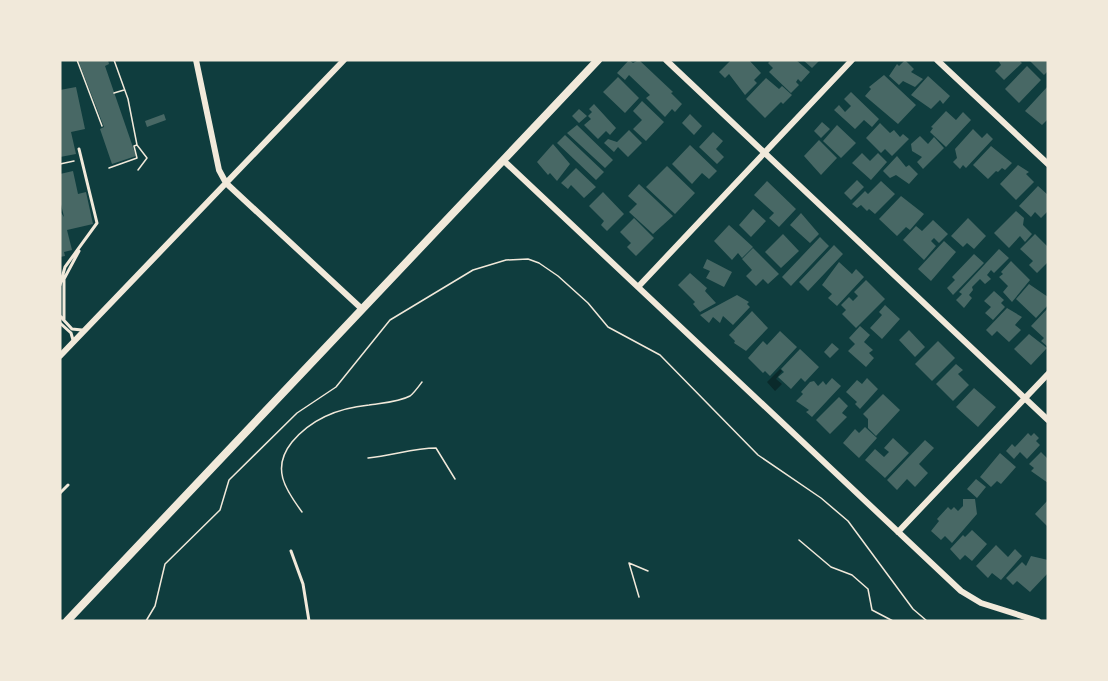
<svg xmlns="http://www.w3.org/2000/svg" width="1108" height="681" font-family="'Fira Sans',sans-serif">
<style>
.water{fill:#0a2a2b}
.building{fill:#486865}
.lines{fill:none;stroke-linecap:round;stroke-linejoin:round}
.path{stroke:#f1e9da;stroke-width:1.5}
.service{stroke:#f1e9da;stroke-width:3}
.minor{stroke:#f1e9da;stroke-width:6}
.tertiary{stroke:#f1e9da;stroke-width:8}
</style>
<rect width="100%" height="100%" fill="#0f3d3e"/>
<path class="water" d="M780,369L782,371L776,379L782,384L775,391L767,382Z"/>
<path class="building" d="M78,60H108L109,64L105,66L136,156L112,164L100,129L104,127Z
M629,60L633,63L639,60L673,92L671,93L682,104L675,112L672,109L665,117L646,98L650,95L629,75L625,80L617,73Z
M731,60H749L761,73L754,80L757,83L745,95L729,74L725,78L719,72Z
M771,60H796L810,72L801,82L798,79L796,82L799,85L791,93L769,72L773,68L768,63Z
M803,60H820L812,68Z
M905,60L914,69L911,72L923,79L915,87L903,81L899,85L889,76L897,64L899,66Z
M998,60H1019L1022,63L1004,80L995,71L1001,65Z
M1029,60H1048V71L1044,75Z
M1027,66L1041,80L1019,103L1005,89Z
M884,75L916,105L898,124L865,96L871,89L869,87Z
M928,76L950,96L943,104L940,100L931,109L911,95Z
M618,77L639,98L625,113L603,92Z
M766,78L779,89L782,86L792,95L783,104L781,102L765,118L746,99Z
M1048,86V119L1042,125L1025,111Z
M76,87L85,129L71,132L76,154L60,157V90Z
M851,92L879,119L872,127L864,120L855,129L834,110L839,105L845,112L851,106L844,99Z
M642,101L664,122L646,141L633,129L642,120L633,111Z
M594,104L616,128L610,135L606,131L598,139L584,125L591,119L588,116L592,112L589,109Z
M579,109L587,116L579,123L572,116Z
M946,111L956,120L963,112L971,120L946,147L930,132L933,128L931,127Z
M164,114L166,120L147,127L145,121Z
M690,114L702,126L694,135L682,123Z
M822,122L830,129L821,138L814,131Z
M880,123L890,133L894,130L900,137L903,134L909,139L892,156L885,149L881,153L866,138Z
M577,125L613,160L605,168L567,133Z
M837,125L856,143L841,158L823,141Z
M973,129L982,138L987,133L993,139L966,168L963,165L960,169L953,162L957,158L955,149Z
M629,130L642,143L628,157L618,147L614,152L604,143L608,139L617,142Z
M713,132L723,141L716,149L724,157L717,164L699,147Z
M565,135L604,172L596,180L557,143Z
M920,136L928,144L934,137L944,148L923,169L917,162L922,157L912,151L911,144Z
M819,140L837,158L821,175L804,156Z
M553,144L570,164L557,181L550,173L548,175L537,162Z
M690,145L717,171L709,179L702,173L692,184L672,164Z
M991,146L1012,163L1005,170L1002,168L998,172L996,171L988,179L973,165Z
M862,153L870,161L878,153L887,162L871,180L852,163Z
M897,156L906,167L909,165L918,174L909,184L896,175L890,178L883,171Z
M1018,165L1029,172L1026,174L1034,182L1016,200L1000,184Z
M667,166L695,193L675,214L646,187Z
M576,168L596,187L584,198L571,185L568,189L561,183Z
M73,171L78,194L86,192L93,224L67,230L72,250L64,252L65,256L60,257V211L64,217L60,200V174Z
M857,180L864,187L851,200L844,193Z
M767,181L796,209L779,227L769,218L774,213L754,195Z
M881,181L895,194L875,214L869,209L867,211L861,205L857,208L852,204L865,191L868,194Z
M639,184L673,216L653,234L629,212L637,204L628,196Z
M1038,186L1048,195V211L1041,218L1035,212L1031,217L1019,206Z
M603,192L624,214L607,231L601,225L604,221L589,206Z
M901,196L924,214L910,230L906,227L897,236L879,219Z
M753,209L766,221L751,237L739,225Z
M1016,211L1024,218L1023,225L1032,234L1025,242L1020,236L1009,248L994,233Z
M801,213L819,234L810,243L790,225Z
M634,218L654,238L636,256L627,247L631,243L620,232Z
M968,218L986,236L974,249L967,243L963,247L951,236Z
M933,220L948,234L939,243L934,238L931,241L936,246L924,260L903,240L916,226L922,231Z
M729,225L753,247L742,258L738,253L732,260L714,241Z
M783,234L799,251L781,268L765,252Z
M1035,234L1048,247V262L1037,273L1029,265L1033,261L1020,249Z
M820,237L829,246L791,286L782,277Z
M944,241L956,252L931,281L918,269Z
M834,245L843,254L808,291L799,282Z
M753,248L779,274L768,284L763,279L756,286L746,276L752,270L742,259Z
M999,249L1009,258L994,273L991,270L987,275L991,279L985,284L980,279L972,287L973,290L969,295L972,298L964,308L956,300L962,294L959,292Z
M974,254L984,263L953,295L947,288L955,280L952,277Z
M707,259L732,272L724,287L706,278L710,271L703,268Z
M1011,261L1030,280L1012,302L1003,292L1008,286L999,277L1003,274L1001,272Z
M839,262L852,274L856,269L864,277L837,306L828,298L832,294L822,285Z
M690,273L707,288L705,291L716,303L700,312L693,304L695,302L678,285Z
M866,280L885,299L856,328L842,314L846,310L841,305L849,297L853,301L858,296L854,292Z
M1029,284L1048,297V305L1036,318L1016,299Z
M994,291L1004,300L1001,303L1005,307L993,320L985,313L991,307L984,301Z
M737,295L749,302L747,304L750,307L733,325L723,316L720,323L713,317L709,323L700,315Z
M885,305L900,319L882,339L870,328L882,315L879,312Z
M1007,308L1022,317L1015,325L1021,330L1009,342L997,331L992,336L986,330Z
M1048,308V347L1041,341L1044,338L1031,326Z
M752,311L768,328L746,351L734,343L735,341L729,335Z
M860,326L870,335L864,342L873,350L869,353L874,358L866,367L848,351L855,344L849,338Z
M909,330L925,347L915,357L899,340Z
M780,331L797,347L770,376L765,371L763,373L748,358L763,341L767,345Z
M1029,334L1047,348L1031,365L1014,349Z
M938,341L955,358L932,381L915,364Z
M832,343L839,349L830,358L824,352Z
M800,349L819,367L805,382L801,378L791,389L778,377L784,372L781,369Z
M956,364L963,370L958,374L969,385L953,401L936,384Z
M832,378L841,386L812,417L806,412L809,410L796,401L803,394L801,392L810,382L814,381L818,386L823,381L826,385Z
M867,378L878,389L860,409L855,404L857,402L846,392L857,380L862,384Z
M974,388L996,407L978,427L956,407Z
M883,394L900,410L876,436L868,428V419L863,414Z
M839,397L848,406L842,413L847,417L830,434L816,420Z
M865,427L877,438L859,458L843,443L855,429L859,433Z
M1028,433L1031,436L1034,433L1039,438L1036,441L1040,445L1027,459L1020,452L1014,459L1006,451L1012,444L1015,447Z
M893,438L909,453L885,478L865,460L875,449L884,457L889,452L884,448Z
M925,440L934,448L919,464L928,473L915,487L907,479L897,490L887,480Z
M1041,452L1048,459V483L1031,471L1034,468L1029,464Z
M1000,453L1016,467L1001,484L997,481L991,487L980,477Z
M976,479L986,487L977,498L967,489Z
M963,499H975L977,514L952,543L945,536L941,540L931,531L939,521L937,519L948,507L951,510L954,507L958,511L963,506Z
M1048,500V527L1035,514Z
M972,530L987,544L972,561L965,555L960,560L950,549L963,535L965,537Z
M996,545L1008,557L1015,549L1022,556L1001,580L992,573L988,578L976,566Z
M1031,556L1048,560V573L1030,592L1017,581L1013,585L1006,578L1022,562L1026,566Z"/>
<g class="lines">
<path class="path" d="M77,60L102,126
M114,60L128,99L137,145L147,158L138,170
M114,93L124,90
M60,164L74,161
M109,168L137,158L134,146L137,145
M368,458C392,456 413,448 436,448L455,479
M302,512C285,489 271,468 292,442C312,418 338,408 369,405C381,403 399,402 410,396C414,393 419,386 422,382
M799,540L831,567L852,575L868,589L872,610L893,621
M639,597L629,563L648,571
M146,621L155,606L165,564L220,510L229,480L297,413L336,387L390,320L473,270L506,260L528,259L539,263L558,276L588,303L608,327L660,355L758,455L821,498L848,521L913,609L927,621"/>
<path class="service" d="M60,285L65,267L97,223L79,149
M60,316L72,329L82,330
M64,320V279L79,251
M60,323L71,333L73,340
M60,493L68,485
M291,551L303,584L309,621"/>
<path class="minor" d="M196,60L219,170L226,183L362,309
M666,60L1048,420
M937,60L1048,164
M503,160L961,591L981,603L1038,621
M638,287L852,60
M60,356L344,60
M898,532L1048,374"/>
<path class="tertiary" d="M67,621L598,60"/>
</g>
<rect width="1108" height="681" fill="none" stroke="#f1e9da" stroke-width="123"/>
</svg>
